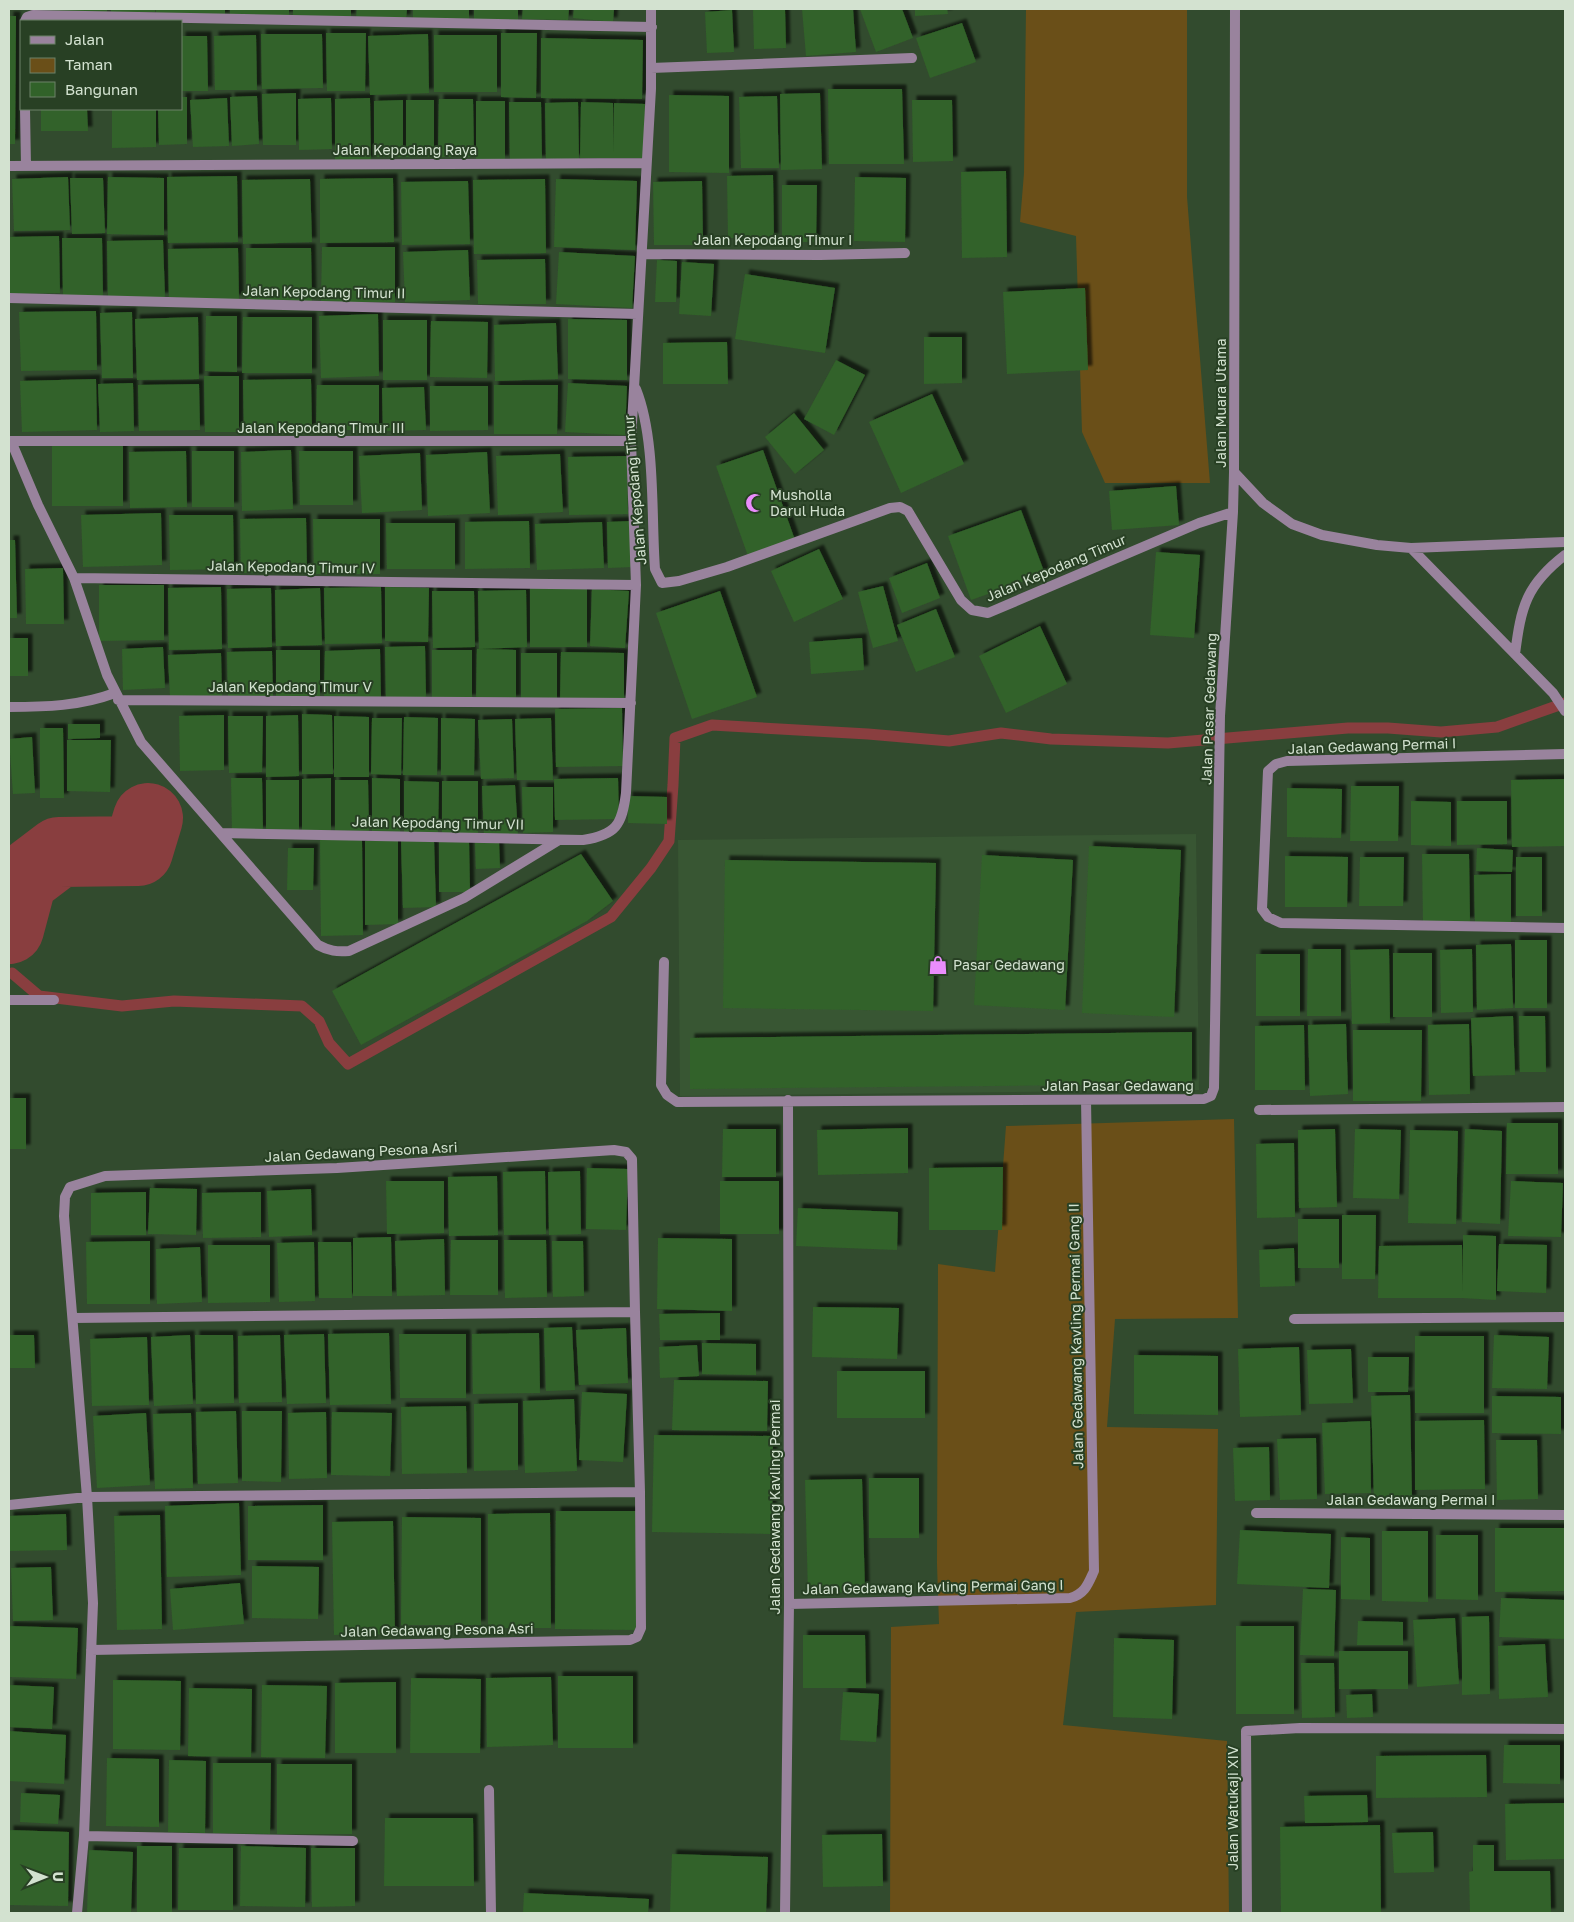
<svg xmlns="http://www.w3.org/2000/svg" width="1574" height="1922" font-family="'Golos Text',sans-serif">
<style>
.built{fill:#385633}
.green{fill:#6a4f18}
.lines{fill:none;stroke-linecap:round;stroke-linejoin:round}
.stream{stroke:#893e3f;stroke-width:11}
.river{stroke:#893e3f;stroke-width:70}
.building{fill:#316229;filter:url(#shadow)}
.minor{stroke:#99839d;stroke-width:10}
.labels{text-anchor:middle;stroke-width:4;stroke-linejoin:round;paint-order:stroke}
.street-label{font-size:14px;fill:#d3e2d0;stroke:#284024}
.poi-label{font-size:14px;fill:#d3e2d0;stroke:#284024;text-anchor:start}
</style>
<defs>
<filter id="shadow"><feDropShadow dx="4.5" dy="-4.5" stdDeviation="1" flood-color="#0009"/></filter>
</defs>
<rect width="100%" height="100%" fill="#324b2e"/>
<path class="built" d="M1196,834L1199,1090L680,1096L678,840Z"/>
<path class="green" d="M1026,9H1187V197L1210,483H1105L1082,432L1076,236L1020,222L1024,173Z
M1234,1119L1238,1318L1115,1319L1107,1427L1218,1429L1216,1605L1076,1612L1063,1725L1227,1741L1229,1913H890L891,1627L939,1624L937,1564L938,1264L995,1272L1006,1126Z"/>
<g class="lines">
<path class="stream" d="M12,973L39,996L122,1006L174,1001L302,1006L319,1021L329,1043L348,1064L611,917L651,868L669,841L673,785L675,738L712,725L868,734L949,741L1001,733L1051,739L1168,743L1348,728H1388L1441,732L1497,727L1565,703"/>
<path class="river" d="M9,929L22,880L59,852L138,851L148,818"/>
</g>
<path class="building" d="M34,9H107V14L34,12Z
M111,9H155V12H111Z
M156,9H225V17L156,15Z
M230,9H289V16L230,17Z
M293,9H351V18H293Z
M357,9H407L406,19L356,17Z
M413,9H469V20L413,18Z
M474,9H518V20L474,19Z
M523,9H569L568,20L522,19Z
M574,9H614L613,22L573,18Z
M753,9H785L786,48L754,49Z
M802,9H853L856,52L806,56Z
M860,9H902L913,38L876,52Z
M915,9H947L948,14L915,16Z
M732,10L734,52L707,53L705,12Z
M9,16H16L15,144H9Z
M962,23L976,62L930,78L916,38Z
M326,33H366L365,91H327Z
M501,33H537L536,98L501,97Z
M261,34H322L323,88L262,89Z
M428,34L429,93L370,95L368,36Z
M256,35L257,90H215L214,36Z
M434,35H497V92H434Z
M181,36H207L208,91H181Z
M541,38L643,40L642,99L541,98Z
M828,89H902L904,164H829Z
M296,93V145H263L262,94Z
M820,93L822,169L781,170L780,94Z
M669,95L729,96V173L669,172Z
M257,96L259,144L232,146L230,97Z
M777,96L779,168H741L739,97Z
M181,97H187V144L159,145L158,109H181Z
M227,98L229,146L193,147L190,100Z
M331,98L332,149L299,150L298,99Z
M370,98L371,161H335V99Z
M439,99H473L474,157H438Z
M403,100V157H374V101Z
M406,100H434V157H406Z
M912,100H952L953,161L913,162Z
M476,101H505V160L476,159Z
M509,102H541L542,160H510Z
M578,102L579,159L546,160L545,103Z
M581,102L613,103V152L614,103L645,104L644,158H580Z
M41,109H87L88,131H41Z
M112,109H156V147L112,148Z
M1006,171L1007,257L962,258L961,172Z
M773,175L774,238H728L727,176Z
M237,176L238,242L168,243L167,177Z
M68,177L70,230L14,231L12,179Z
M108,177L164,178V235L107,234Z
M855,177L906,178L905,242L854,241Z
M70,178H103L105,233L72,234Z
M393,178L394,242L320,243V179Z
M310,179L312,242L243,244L242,180Z
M545,179L546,253L474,254L473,180Z
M556,179L637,181L635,250L554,247Z
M468,181L470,244L402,245L401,182Z
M702,181L703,245H654L653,182Z
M782,185H817L816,242H782Z
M59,236L60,293L10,294L9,237Z
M62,238H102L103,296H63Z
M163,240L165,297L108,298L107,241Z
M322,247H395V302H321Z
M238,248L239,299L169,300L168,249Z
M246,248H311L312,301L246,302Z
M468,250L470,300L405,302L403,252Z
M559,252L635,256L632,308L556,304Z
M545,259L546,304H478L477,260Z
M657,260L677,261L676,302H655Z
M682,262L714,264L711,316L679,314Z
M745,274L835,288L825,353L735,339Z
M1085,288L1088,370L1007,374L1003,292Z
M96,311L97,370L21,371L19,312Z
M132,312L133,378H102L100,313Z
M378,314L379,376L321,378L319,316Z
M206,316H237V372L205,371Z
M198,317L199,379L137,380L135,319Z
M243,317H312V373H242Z
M568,319L627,320V380L568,379Z
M383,320H427V380H383Z
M431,321L488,322L487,378L430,377Z
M556,323L558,379L495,381L494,325Z
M924,337H962V383L924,384Z
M727,342L728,384H663V343Z
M836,360L865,375L834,435L804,419Z
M204,376H239V432H205Z
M96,379L97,430L22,432L20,381Z
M311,379L312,431L244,432L243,380Z
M133,383L134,431L100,432L98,384Z
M568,383L627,386L625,435L565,432Z
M199,384L200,430L139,431L138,385Z
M317,385H379V430H316Z
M494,385H558L557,434H494Z
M430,386H488V430L430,431Z
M424,387L426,430L383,431L382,388Z
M932,394L964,464L901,493L869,422Z
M794,413L824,450L795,474L765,437Z
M52,446H123V506H52Z
M291,450L293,509L242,511L241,452Z
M763,450L795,540L748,556L716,466Z
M186,451L187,507L130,508L129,452Z
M192,451H234V507H192Z
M299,451H353V505H300Z
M487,452L490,513L428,516L426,455Z
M420,453L422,510L362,513L359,456Z
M560,454L563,512L498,515L496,456Z
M627,456L628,514L569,515L568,457Z
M1176,486L1179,525L1112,530L1109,491Z
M1021,510L1045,574L971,600L948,536Z
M161,513L162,565L83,567L81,515Z
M169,515H233L234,569L170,570Z
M306,518L307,572L241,573L240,519Z
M313,519H380V574H314Z
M529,521L530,568L465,569V522Z
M631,521L633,567L608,568L607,522Z
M602,522L604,568L537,570L535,524Z
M386,523H455V569H387Z
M9,540H15L17,618H9Z
M819,549L843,599L794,622L771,571Z
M1156,552L1200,555L1194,638L1150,635Z
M927,563L940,598L902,613L889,578Z
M63,568L64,624H26L25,569Z
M99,585H164V640L99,641Z
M883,586L898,641L873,648L858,592Z
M221,587L222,649L169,650L168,588Z
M381,587L382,643L325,644L324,588Z
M385,587L429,588L428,642L385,641Z
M530,587H587V647H530Z
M271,588L272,647L228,648L227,589Z
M320,588L322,645L276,646L275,590Z
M592,589L629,591L625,648L590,646Z
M526,590L527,647L479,649L478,591Z
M432,591H474L475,647L433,648Z
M720,591L757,697L692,719L656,613Z
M936,609L955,657L916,672L897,625Z
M1040,626L1067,684L1006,713L979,656Z
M9,638H28V676H9Z
M862,638L864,670L811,674L809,642Z
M425,646L426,698L386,699L385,647Z
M163,647L165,688L123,690L122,649Z
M380,649L381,701L324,699L325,651Z
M477,649L516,650V700H476Z
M276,650H320V697H276Z
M432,650H472V699H432Z
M272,651L273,698L228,699L227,652Z
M561,652L624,653V700L560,699Z
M221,653L222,696L170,697L168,655Z
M521,653H557V702H521Z
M622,708L623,766L556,767L555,709Z
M302,714L332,715L333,774H302Z
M224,715V770L180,771L179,716Z
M298,715L299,776L266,777V716Z
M228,716H263L262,772L229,773Z
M334,716L369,717V777H334Z
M404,717L438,718L437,775H403Z
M372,718H402L401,775L371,774Z
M441,718L475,719L474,775H441Z
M551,718L553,780H517L515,719Z
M512,719L514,778L481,779L478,720Z
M68,724H100V738L68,739Z
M40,728H63L64,798H40Z
M32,737L35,793L13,794L9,739Z
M67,740H111L110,792L67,791Z
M231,778H262L263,831L232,832Z
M331,778V831H302V779Z
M372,778L400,779V832H372Z
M618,778L619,819L555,820L554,779Z
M1565,779V846L1512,847L1511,780Z
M266,780H299V832H266Z
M335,780H368L369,831H335Z
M404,781L439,782L438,833L404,832Z
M442,781H478V833H442Z
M515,785L518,835L484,837L482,786Z
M1351,786H1399L1398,841H1350Z
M522,787H553V832L523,833Z
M1287,788L1342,789L1341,838L1287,837Z
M628,796L667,797V824L628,823Z
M1411,801L1451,802V846L1411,845Z
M1457,801H1507V844L1457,845Z
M320,839H362L363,935L321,936Z
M434,840L436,907L403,908L401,841Z
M469,840L470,892H439V841Z
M365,841H398V924L365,925Z
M499,841L500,868L476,869L475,842Z
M1089,846L1181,850L1174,1017L1082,1013Z
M288,848H314L313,890H287Z
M1477,848L1513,850L1512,872L1476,871Z
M581,854L613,901L587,921L361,1045L332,991Z
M1422,854H1469L1470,922L1423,923Z
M982,855L1073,860L1065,1010L974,1005Z
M1285,856L1348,857L1347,907H1285Z
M1360,857H1404L1403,906H1359Z
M1516,857H1542V916H1516Z
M725,860L936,863L933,1011L723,1008Z
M1511,874V922L1475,923L1474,875Z
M1515,940H1547V1008H1515Z
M1511,944L1513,1008L1477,1010L1476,945Z
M1308,949H1341V1016H1307Z
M1389,949L1390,1023L1352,1024L1350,950Z
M1472,949L1473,1012L1441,1013L1440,950Z
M1393,953H1432V1017H1393Z
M1256,954H1300V1016H1256Z
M1513,1016L1515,1075L1473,1076L1471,1018Z
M1519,1016H1545L1546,1072H1520Z
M1346,1024L1348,1094L1310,1096L1308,1025Z
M1469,1024L1470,1094L1429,1095L1428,1025Z
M1304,1025L1305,1090H1255V1026Z
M1353,1030H1422L1421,1101H1353Z
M1192,1032V1084L690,1089V1038Z
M9,1098H26V1149H9Z
M1507,1123H1558V1174H1506Z
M908,1128V1173L818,1175L817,1130Z
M723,1129H776V1177H722Z
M1335,1129L1337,1207L1299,1208L1298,1130Z
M1355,1129L1401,1130L1399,1199L1353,1198Z
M1465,1129L1502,1131L1500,1224L1462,1222Z
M1410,1130L1458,1131L1456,1224L1408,1223Z
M1294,1143L1295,1217L1257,1218L1256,1144Z
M1003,1167L1002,1230H929V1168Z
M587,1168L628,1169L626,1230L586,1229Z
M545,1171L546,1234L504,1235L503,1172Z
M580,1171L581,1234L549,1235L548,1172Z
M497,1176L498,1235L449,1236L448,1177Z
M386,1181H444V1233L387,1234Z
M720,1181H779V1234H720Z
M1511,1181L1563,1183L1561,1237L1508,1236Z
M150,1188L197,1189L196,1235L148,1234Z
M311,1189L312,1235L269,1237L267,1191Z
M146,1192V1235H91V1193Z
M261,1192V1237L203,1238L202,1193Z
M798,1208L898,1212L897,1250L796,1246Z
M1342,1215H1376L1375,1279H1342Z
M1298,1219H1339V1268H1298Z
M1463,1235L1496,1236V1300L1462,1298H1378L1379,1246L1462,1245L1463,1292Z
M391,1237L392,1296H353V1238Z
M658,1238L732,1239V1311L657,1309Z
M444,1239L445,1295L397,1296L395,1241Z
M451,1240H498V1295H450Z
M504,1240H546L547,1297L505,1298Z
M150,1241V1304H87L86,1242Z
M552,1241H583L584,1296L553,1297Z
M314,1242L315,1301L279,1302L277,1243Z
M318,1242H351L352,1298H319Z
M1499,1244L1547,1245L1546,1293L1497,1291Z
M208,1245H270V1302L208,1303Z
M200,1247L202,1302L157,1304L156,1249Z
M1294,1248L1295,1286L1260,1287L1259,1250Z
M813,1307L899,1308L897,1359L812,1357Z
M720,1313V1340H660L659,1314Z
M572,1327L575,1390L546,1391L544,1328Z
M626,1328L628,1383L579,1385L576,1330Z
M389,1333L391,1404L330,1405L328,1334Z
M539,1333L540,1393L473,1394L472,1334Z
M324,1334L326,1403L287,1404L284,1335Z
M399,1334H466V1398H400Z
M9,1335H34L35,1368H9Z
M190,1335L193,1404L154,1406L151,1337Z
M195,1335H233L234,1403L196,1404Z
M280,1335L282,1402L239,1403L238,1336Z
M1494,1335L1549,1337L1547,1389L1492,1388Z
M1415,1336H1484V1413H1415Z
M147,1337L149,1405L92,1406L90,1339Z
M702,1343L756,1344V1375L702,1374Z
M697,1345L699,1376L660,1378L659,1347Z
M1299,1347L1301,1415L1240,1417L1238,1349Z
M1351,1349L1353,1403L1309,1404L1307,1350Z
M1134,1355L1218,1356V1415L1134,1414Z
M1368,1357H1409L1408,1392H1368Z
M837,1371H925V1418H837Z
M674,1380L768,1381L767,1431L672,1430Z
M582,1392L627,1394L623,1462L579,1460Z
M1410,1395L1412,1500L1374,1501L1371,1396Z
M1492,1396L1561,1397V1434L1492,1433Z
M574,1399L577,1471L525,1473L523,1401Z
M518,1403V1470L474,1471V1404Z
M466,1406L467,1473L402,1474L401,1407Z
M236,1411L238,1483L198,1484L196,1412Z
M242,1411H282L281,1482L242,1481Z
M326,1412L327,1478L289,1479L288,1413Z
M332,1412L392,1413L390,1476L331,1475Z
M146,1413L150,1485L97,1488L93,1416Z
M191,1413L193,1488L155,1489L153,1414Z
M1484,1420L1485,1489L1415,1490V1421Z
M1370,1421L1371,1493L1325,1494L1322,1423Z
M654,1435L773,1436L772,1534L652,1532Z
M1316,1438L1317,1499L1280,1500L1277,1439Z
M1496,1440H1537L1538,1499L1497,1500Z
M1269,1447L1270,1500L1235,1501L1233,1448Z
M869,1478H919V1538H869Z
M862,1479L865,1592L808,1593L805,1480Z
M239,1503L241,1575L167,1577L165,1506Z
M323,1505V1560H248V1506Z
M556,1511H638L637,1630L555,1629Z
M550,1513L551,1628H488V1514Z
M66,1514L67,1550L9,1551V1516Z
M160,1515L162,1629L117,1630L114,1516Z
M402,1517L481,1518V1625H401Z
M393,1521L395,1634L334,1635L332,1522Z
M1495,1528H1565V1591L1495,1592Z
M1240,1530L1331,1534L1329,1588L1237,1584Z
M1382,1531H1428V1602L1382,1601Z
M1436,1535H1478V1600L1436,1599Z
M1341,1537L1370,1538V1600L1341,1599Z
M252,1566L319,1567L318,1619L252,1618Z
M51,1567L53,1620L13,1621L11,1568Z
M240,1583L244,1624L173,1630L170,1589Z
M1303,1589L1336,1590L1334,1656L1300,1655Z
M1501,1598L1565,1600V1639L1499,1637Z
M1489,1616L1490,1694L1462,1695V1617Z
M1455,1618L1459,1684L1417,1687L1413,1620Z
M1358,1621L1403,1622V1645H1357Z
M9,1626L78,1628L76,1679L9,1677Z
M1236,1626H1294V1714H1236Z
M803,1635H865L866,1688H803Z
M1114,1638L1174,1640L1172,1719L1113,1717Z
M1545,1644L1548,1697L1499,1699L1498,1646Z
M1339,1651H1408V1689H1339Z
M1301,1663H1334L1335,1717L1302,1718Z
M558,1676H633V1748H558Z
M551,1677L553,1745L487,1747L486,1678Z
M411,1678L481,1679L480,1753H410Z
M113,1680L181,1681L180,1750L113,1749Z
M396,1682V1753H335V1683Z
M9,1685L54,1687L52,1729L9,1727Z
M262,1685L327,1686L325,1758L261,1757Z
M189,1688L252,1689L251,1757L188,1756Z
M843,1692L879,1694L876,1742L840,1740Z
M1372,1694L1373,1717L1347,1718L1346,1695Z
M9,1731L66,1735L64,1784L9,1781Z
M1504,1745H1560V1784L1503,1783Z
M1486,1755L1487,1797L1376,1798V1756Z
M107,1758L159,1759V1827L106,1826Z
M169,1760L206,1761L205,1833L168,1832Z
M213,1763H271L270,1834L213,1833Z
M277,1764H352V1834H277Z
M21,1793L60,1795L58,1824L20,1822Z
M1367,1795L1368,1822L1305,1823L1304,1796Z
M1565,1803V1859L1506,1860L1505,1804Z
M385,1818H473L474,1886H384Z
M1380,1825L1381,1913H1281L1280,1827Z
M9,1830L69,1832L68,1906L9,1905Z
M1433,1832L1434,1872L1394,1873L1392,1833Z
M882,1834L883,1886L823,1887L822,1835Z
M1473,1845H1494V1871H1550L1551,1913H1470L1469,1872L1473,1871Z
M137,1846H172V1913H137Z
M241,1846L306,1848L305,1907L240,1906Z
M179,1848H233V1910H178Z
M311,1848H355V1906L312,1907Z
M89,1850L133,1852L131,1913H87Z
M672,1854L768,1857L766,1913H670Z
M524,1893L649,1899L648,1913H523Z"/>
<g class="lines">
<path class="minor" d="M1235,9L1234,472L1263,503L1292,524L1322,535L1377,545L1411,548L1565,542
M25,21L27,17L33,15L652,27
M651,68L912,58
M25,109L26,166
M9,166L646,163
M642,254L820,255L905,253
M9,298L638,314
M636,389C656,439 651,515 655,569L662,583L679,581L727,567L890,508L900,507L908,511L961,600L972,610L988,613L1199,523L1233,512L1234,472
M9,441H631
M11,441L38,505L74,578L107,675L141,742L318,945C329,951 337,952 349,951L464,898L559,840
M1411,548L1553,693L1565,711
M74,578L636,585
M1515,654C1521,607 1526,585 1565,555
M118,700L631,703
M9,707C46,707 80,706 115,693
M1565,754L1287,761L1276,764L1268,771L1262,909L1268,917L1281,923L1565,928
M221,833L583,840C616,835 622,825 626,793L636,585L631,441L651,89V9
M664,962L661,1085L667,1095L677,1102L1204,1099L1211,1096L1214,1088L1220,716L1233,512
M9,1000H54
M1259,1110L1565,1107
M73,1318L635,1312L632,1159L626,1152L614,1150L337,1168L105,1176L70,1187L65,1197L64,1216L87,1497L93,1603L84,1836L77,1913
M1294,1319L1565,1317
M9,1505L87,1497L640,1492L635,1312
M1256,1513L1565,1515
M789,1604L1070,1598C1085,1594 1088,1584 1094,1571L1086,1100
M91,1650L630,1640L637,1637L641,1628L640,1492
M489,1790L491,1913
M84,1836L353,1841
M785,1913L789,1604L788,1100
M1247,1913L1246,1731L1300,1728L1565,1729"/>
</g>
<defs>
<g id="mosque-bare" transform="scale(1.5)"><path d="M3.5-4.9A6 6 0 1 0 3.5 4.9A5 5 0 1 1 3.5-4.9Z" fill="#ea8dfc" stroke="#284024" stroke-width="2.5" paint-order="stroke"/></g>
<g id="shop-bare" transform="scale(1.5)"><path d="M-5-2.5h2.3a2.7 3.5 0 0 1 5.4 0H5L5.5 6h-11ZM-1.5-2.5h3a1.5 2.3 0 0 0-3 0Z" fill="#ea8dfc" stroke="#284024" stroke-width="2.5" paint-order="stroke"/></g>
</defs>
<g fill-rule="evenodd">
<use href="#mosque-bare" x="755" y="503"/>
<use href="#shop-bare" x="938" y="965"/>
</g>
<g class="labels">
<g class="street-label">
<text x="405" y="155">Jalan Kepodang Raya</text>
<text x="773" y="245">Jalan Kepodang Timur I</text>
<text transform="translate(324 292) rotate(1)" y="5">Jalan Kepodang Timur II</text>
<text transform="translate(1221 403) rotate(-90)" y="5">Jalan Muara Utama</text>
<text x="321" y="433">Jalan Kepodang Timur III</text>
<text transform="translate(635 490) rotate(-95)" y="5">Jalan Kepodang Timur</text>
<text transform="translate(291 567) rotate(1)" y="5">Jalan Kepodang Timur IV</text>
<text transform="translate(1056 568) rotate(-23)" y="5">Jalan Kepodang Timur</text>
<text x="290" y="692">Jalan Kepodang Timur V</text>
<text transform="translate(1209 709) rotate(-88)" y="5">Jalan Pasar Gedawang</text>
<text transform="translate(1372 746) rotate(-2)" y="5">Jalan Gedawang Permai I</text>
<text transform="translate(438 823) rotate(1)" y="5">Jalan Kepodang Timur VII</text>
<text x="1118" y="1091">Jalan Pasar Gedawang</text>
<text transform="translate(361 1152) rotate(-3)" y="5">Jalan Gedawang Pesona Asri</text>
<text transform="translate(1076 1336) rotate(-91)" y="5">Jalan Gedawang Kavling Permai Gang II</text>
<text x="1411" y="1505">Jalan Gedawang Permai I</text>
<text transform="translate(775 1507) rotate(-90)" y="5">Jalan Gedawang Kavling Permai</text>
<text transform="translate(933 1587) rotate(-1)" y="5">Jalan Gedawang Kavling Permai Gang I</text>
<text transform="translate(437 1630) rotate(-1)" y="5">Jalan Gedawang Pesona Asri</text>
<text transform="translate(1233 1808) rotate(-90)" y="5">Jalan Watukaji XIV</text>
</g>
<g class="poi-label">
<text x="770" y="500">Musholla<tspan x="770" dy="16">Darul Huda</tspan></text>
<text x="953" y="970">Pasar Gedawang</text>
</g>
</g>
<rect width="1574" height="1922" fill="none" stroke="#d3e2d0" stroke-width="20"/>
<rect x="20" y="20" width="162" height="90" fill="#284024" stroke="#6c8169"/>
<rect x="30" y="36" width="25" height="8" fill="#99839d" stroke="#6c8169"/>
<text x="65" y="45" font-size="15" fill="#d3e2d0">Jalan</text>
<rect x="30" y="58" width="25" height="15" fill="#6a4f18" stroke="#6c8169"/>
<text x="65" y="70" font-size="15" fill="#d3e2d0">Taman</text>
<rect x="30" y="82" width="25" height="15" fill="#316229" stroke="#6c8169"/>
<text x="65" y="95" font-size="15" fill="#d3e2d0">Bangunan</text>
<g transform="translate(45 1877) rotate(89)" stroke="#284024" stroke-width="4" paint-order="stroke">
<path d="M0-4L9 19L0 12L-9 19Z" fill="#d3e2d0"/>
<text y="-8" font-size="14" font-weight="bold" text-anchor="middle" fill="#d3e2d0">U</text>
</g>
</svg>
